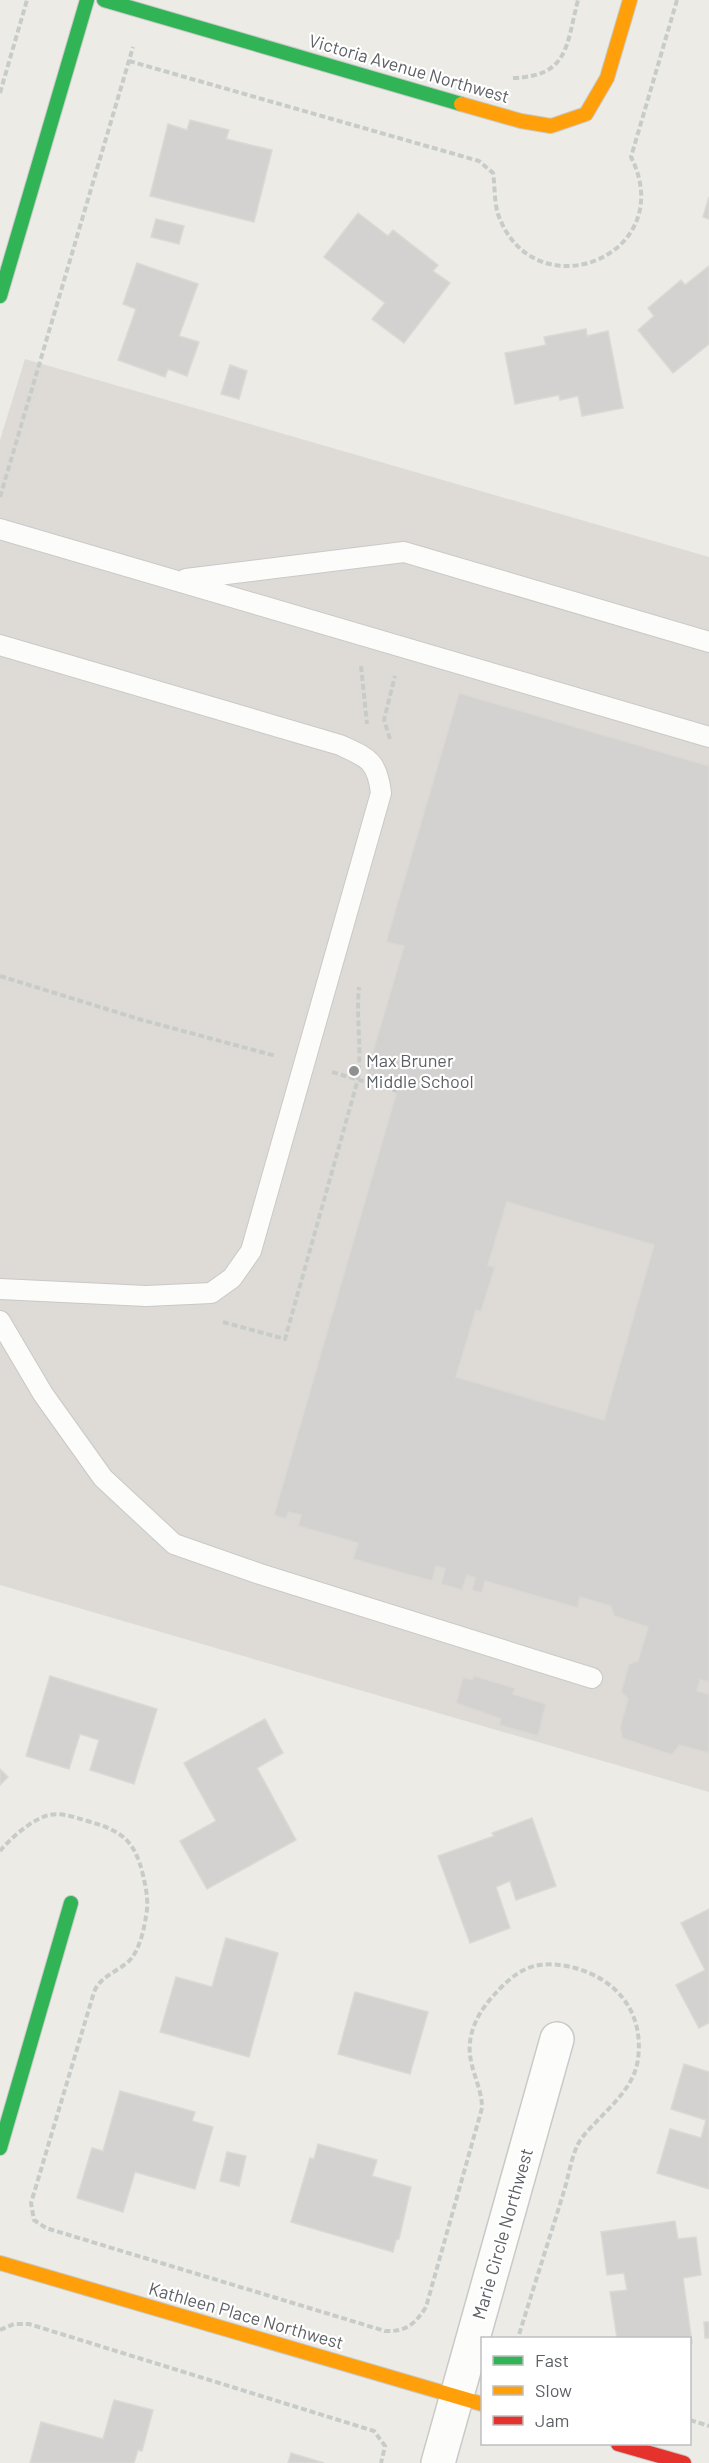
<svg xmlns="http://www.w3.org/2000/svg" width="709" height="2463" font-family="Barlow,sans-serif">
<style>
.education{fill:#dedbd6}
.building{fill:#d3d2d0;stroke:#dbd9d5;stroke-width:1.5;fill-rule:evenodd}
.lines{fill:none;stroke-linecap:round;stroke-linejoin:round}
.lane-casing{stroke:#c8c9c8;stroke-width:22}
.street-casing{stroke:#c8c9c8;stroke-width:36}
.fast-casing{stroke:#c8c9c8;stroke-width:16}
.slow-casing{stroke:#c8c9c8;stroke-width:16}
.jam-casing{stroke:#c8c9c8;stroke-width:16}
.path{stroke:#c8ccc9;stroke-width:4;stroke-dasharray:6 3;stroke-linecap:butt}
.lane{stroke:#fcfcfb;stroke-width:20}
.street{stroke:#fcfcfb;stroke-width:33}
.fast{stroke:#30b455;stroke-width:14}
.slow{stroke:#ff9f0a;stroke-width:14}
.jam{stroke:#e5322d;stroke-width:14}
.poi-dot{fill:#8e9092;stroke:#fff;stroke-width:2}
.labels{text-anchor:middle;stroke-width:4.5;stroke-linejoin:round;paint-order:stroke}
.street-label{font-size:18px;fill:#5c5f64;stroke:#fff}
.poi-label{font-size:18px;fill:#5c5f64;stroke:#fff;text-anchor:start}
</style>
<rect width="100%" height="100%" fill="#ecebe6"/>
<path class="education" d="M25,359L709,557V1792L0,1585V440Z"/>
<path class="building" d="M190,120L229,130L226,139L272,150L254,222L150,196L168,124L187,130Z
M709,197V219L703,217Z
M358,213L388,236L393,230L438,265L433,271L450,283L404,343L372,319L385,303L324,257Z
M156,219L184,226L179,244L151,237Z
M137,263L198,284L179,336L199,342L187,376L168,369L165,377L118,360L136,309L123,304Z
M709,266V344L673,373L638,330L654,316L648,308L681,280L685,285Z
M586,329L587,336L608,331L623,408L582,416L578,396L560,400L559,395L515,404L505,353L546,345L544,337Z
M230,365L247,371L239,399L221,394Z
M459,693L709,766V1682L700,1680L697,1691L709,1694V1753L679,1745L673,1754H669L622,1738L620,1727L628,1699L621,1692L629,1664L638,1661L648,1627L614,1616L611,1606L580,1597L578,1608L485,1581L482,1593L472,1590L475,1578L467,1575L462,1590L441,1584L445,1569L436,1566L432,1581L353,1559L358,1543L298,1526L301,1515L288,1512L286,1519L274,1515L398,1087L365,1078L404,946L386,942ZM507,1202L654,1245L604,1420L456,1377L476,1310L481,1312L495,1267L488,1265Z
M50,1676L157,1709L134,1784L90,1770L99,1740L80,1734L69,1769L26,1756Z
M474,1676L515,1688L513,1694L546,1704L538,1736L499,1725L501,1719L456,1703L463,1677L472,1680Z
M265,1719L283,1753L257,1768L296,1840L207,1889L180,1841L216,1821L184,1763Z
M0,1769L8,1777L0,1785Z
M532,1818L556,1886L516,1900L510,1881L496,1887L510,1928L470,1943L438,1856L494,1836L492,1833Z
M709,1909V2023L699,2028L676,1985L705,1970L681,1923Z
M226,1938L278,1953L249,2057L160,2032L176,1977L212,1987Z
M355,1992L428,2012L410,2074L338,2054Z
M684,2064L709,2072V2189L657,2173L670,2129L701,2138L706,2120L671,2109Z
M120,2091L195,2112L192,2121L213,2127L195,2189L135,2172L123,2212L77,2198L92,2148L103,2151Z
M318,2144L377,2160L372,2176L411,2187L399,2239L396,2240L393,2252L291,2222L310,2158L314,2159Z
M227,2152L246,2156L239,2186L220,2181Z
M675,2221L678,2239L696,2237L701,2275L683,2278L692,2343H690V2338H617L610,2292L627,2290L624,2273L607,2275L601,2232Z
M704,2322H709V2338H705Z
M114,2400L153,2410L142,2451L138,2450L134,2463H30L41,2422L103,2439Z
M291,2453L324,2463H288Z"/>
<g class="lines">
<g class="lane-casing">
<path id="lane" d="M0,529L709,737
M186,579L404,552L709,642
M0,645L340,745C368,758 377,760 381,793L251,1251L232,1278L211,1293L146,1296L0,1289
M0,1321L43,1394L103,1478L174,1544L260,1574L592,1678"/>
</g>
<g class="street-casing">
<path id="street" d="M438,2463L557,2039"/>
</g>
<g class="fast-casing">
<path id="fast" d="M104,0L461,104
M0,296L87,0
M0,2148L71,1903"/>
</g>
<g class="slow-casing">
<path id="slow" d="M461,104L521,121L551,126L586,114L607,78L630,0
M0,2263L482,2404"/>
</g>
<g class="jam-casing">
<path id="jam" d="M618,2444L684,2463"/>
</g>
<path class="path" d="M129,61L479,161L493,173C495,185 494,202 498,214C533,314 681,256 631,157L677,0
M513,78C569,76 566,46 578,0
M0,93L27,0
M0,497L133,47
M361,666L367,724
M390,739L384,720L395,676
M0,976L142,1020L276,1056
M332,1072L397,1091
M223,1322L285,1339L358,1079C362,1047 356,1018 359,987
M0,1851C10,1839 28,1823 43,1817C56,1811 71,1816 84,1820C119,1830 134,1837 143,1875C146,1888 149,1902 146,1916C144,1930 139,1952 128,1962C116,1972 100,1977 94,1992L31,2203L34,2220L46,2228L385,2331C406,2332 415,2324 426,2307L482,2108C482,2085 467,2066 470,2042C472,2024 482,2008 494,1995C503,1985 514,1974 526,1969C540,1962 560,1964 575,1968C618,1980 644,2013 638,2059C634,2092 600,2114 581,2139C572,2152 569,2175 564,2191C549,2240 533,2289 518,2338
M0,2330L14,2324H29L374,2431L385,2446L381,2463
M690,2420L709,2426"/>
<use href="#lane" class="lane"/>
<use href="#street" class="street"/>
<use href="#fast" class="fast"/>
<use href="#slow" class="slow"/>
<use href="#jam" class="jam"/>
</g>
<circle class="poi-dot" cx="354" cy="1071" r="6"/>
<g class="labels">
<g class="street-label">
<text transform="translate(409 69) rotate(16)" y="6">Victoria Avenue Northwest</text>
<text transform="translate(503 2234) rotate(-74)" y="6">Marie Circle Northwest</text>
<text transform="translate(246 2316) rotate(16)" y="6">Kathleen Place Northwest</text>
</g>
<g class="poi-label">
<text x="366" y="1067">Max Bruner<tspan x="366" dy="21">Middle School</tspan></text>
</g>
</g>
<rect x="481" y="2337" width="210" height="108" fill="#ffffff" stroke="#bebfc1" stroke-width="1.5"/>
<rect x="493" y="2356" width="30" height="9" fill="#30b455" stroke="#bebfc1" stroke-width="1.5"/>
<text x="535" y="2367" font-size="18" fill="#5c5f64">Fast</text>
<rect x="493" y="2386" width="30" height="9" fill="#ff9f0a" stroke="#bebfc1" stroke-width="1.5"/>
<text x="535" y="2397" font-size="18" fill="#5c5f64">Slow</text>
<rect x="493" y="2416" width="30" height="9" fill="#e5322d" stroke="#bebfc1" stroke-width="1.5"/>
<text x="535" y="2427" font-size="18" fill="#5c5f64">Jam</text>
</svg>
